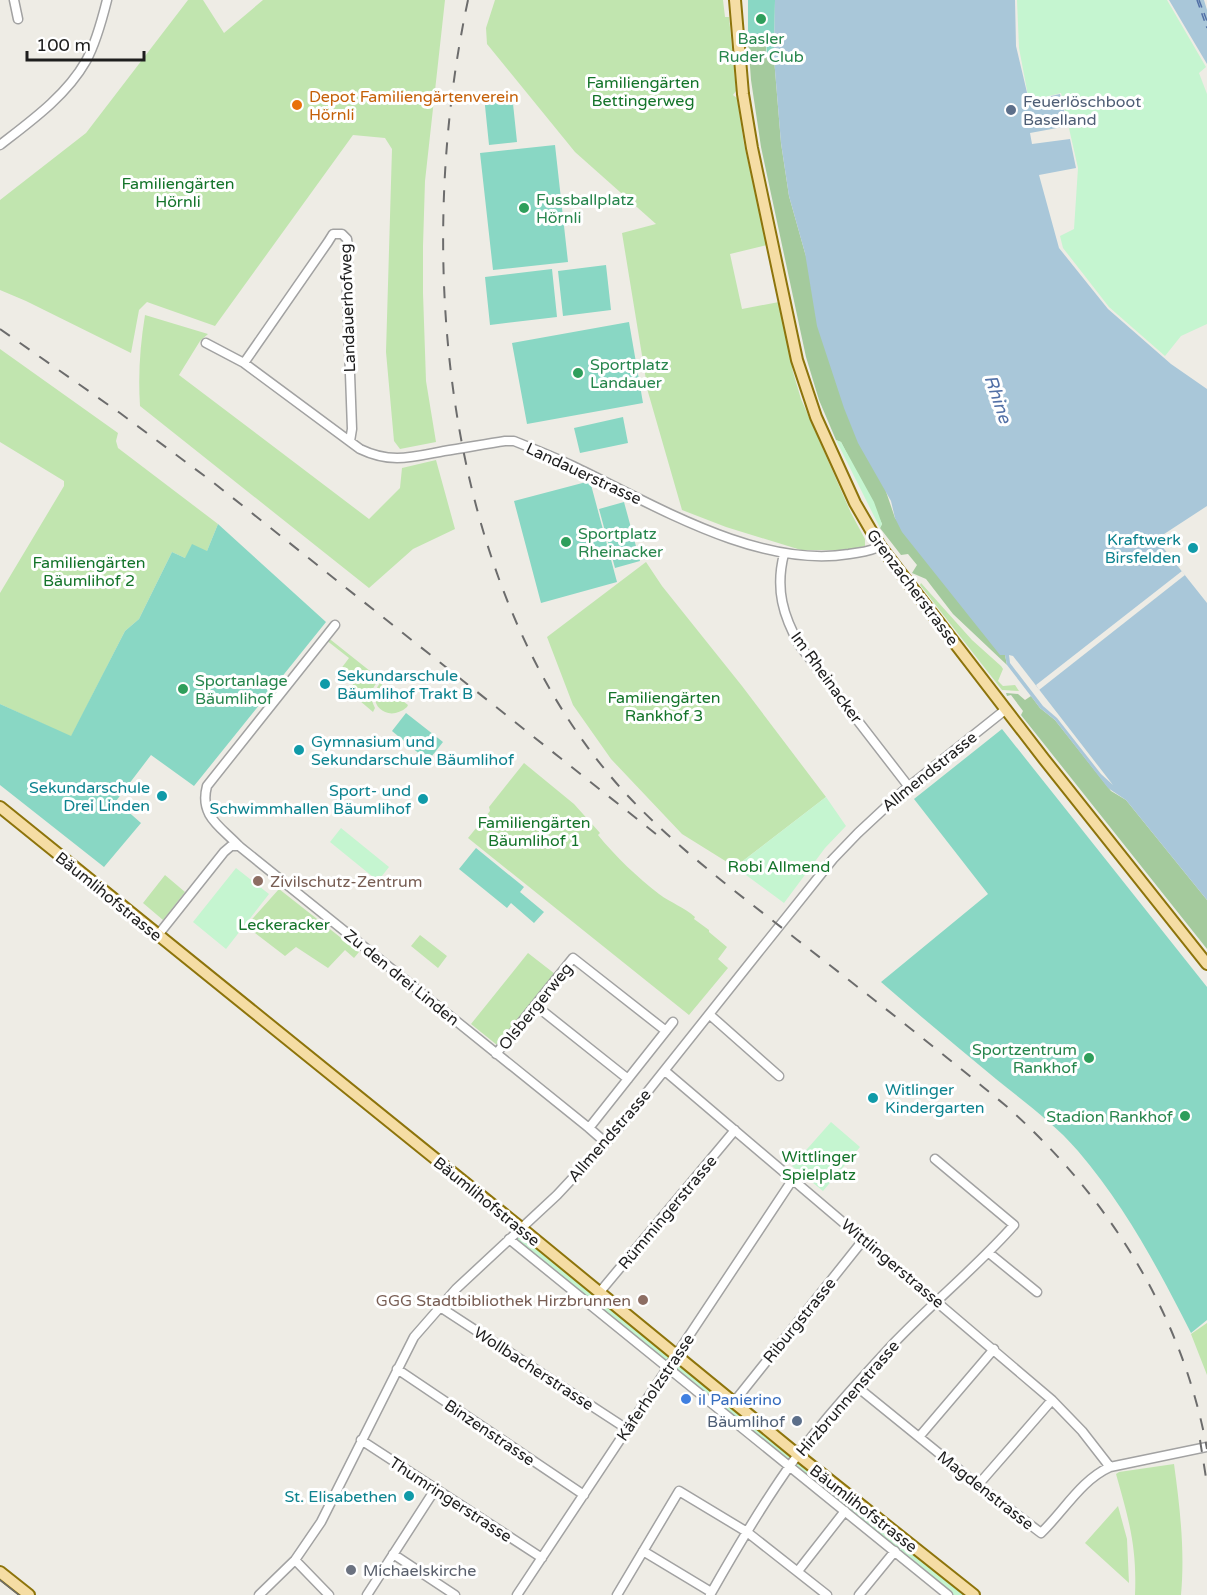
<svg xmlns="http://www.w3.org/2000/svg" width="1207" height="1595" font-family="'Varela Round',sans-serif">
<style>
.grass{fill:#c1e5af}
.forest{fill:#a4ca9d}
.park{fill:#c5f5d0}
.pitch{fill:#89d7c4}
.water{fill:#a9c7d9;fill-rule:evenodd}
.pier{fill:#eeece5}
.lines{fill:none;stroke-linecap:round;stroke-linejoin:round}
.ferry{stroke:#5270a6;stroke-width:1.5;stroke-dasharray:8 6;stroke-linecap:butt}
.minor-casing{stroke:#a2a2a2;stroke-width:11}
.major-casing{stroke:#8d740b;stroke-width:14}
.minor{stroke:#fff;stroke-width:8}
.major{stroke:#f5dda4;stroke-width:10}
.tram{stroke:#6c6c6c;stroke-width:1.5}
.rail{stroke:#6c6c6c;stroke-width:2;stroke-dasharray:12 12;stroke-linecap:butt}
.leisure-dot{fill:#2e9e5b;stroke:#fff;stroke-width:2}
.food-dot{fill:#e8710a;stroke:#fff;stroke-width:2}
.service-dot{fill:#5c6f8a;stroke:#fff;stroke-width:2}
.culture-dot{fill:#0f9aa8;stroke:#fff;stroke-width:2}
.education-dot{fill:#8d6e63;stroke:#fff;stroke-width:2}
.shop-dot{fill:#3f7fe0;stroke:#fff;stroke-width:2}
.worship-dot{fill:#6b7280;stroke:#fff;stroke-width:2}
.labels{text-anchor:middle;stroke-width:6;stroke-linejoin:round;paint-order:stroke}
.leisure-label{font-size:16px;fill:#27864d;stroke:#fff;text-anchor:start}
.park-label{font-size:16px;fill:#14742a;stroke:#fff}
.food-label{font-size:16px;fill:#c56008;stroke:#fff;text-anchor:start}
.service-label{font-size:16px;fill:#4e5e75;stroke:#fff;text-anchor:start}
.street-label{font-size:16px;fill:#1e1e1e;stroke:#fff}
.culture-label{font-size:16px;fill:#0d838f;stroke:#fff;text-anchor:end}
.education-label{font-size:16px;fill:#785e54;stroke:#fff;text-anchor:start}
.shop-label{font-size:16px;fill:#366cbe;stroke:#fff;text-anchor:start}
.worship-label{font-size:16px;fill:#5b616d;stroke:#fff;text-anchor:start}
.water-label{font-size:18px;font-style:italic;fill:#5270a6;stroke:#fff}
</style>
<rect width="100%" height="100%" fill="#eeece5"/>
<path class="grass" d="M188,0H203L224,33L263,0H445L425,181L423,246V293L426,381L436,442L400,449L394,441L386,352L392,149L385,138L353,135L215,326L147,302L139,310L131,353L26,301L0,290V200L86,133Z
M495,0H723L725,17H729L736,91L733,95L737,98L744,144L767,245L730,254L742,309L779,302L793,372L801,399L851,513L865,539V546L849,550H801L726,527L682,510L648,392L622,233L656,224L575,152L487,44L486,28Z
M145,315L208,334L200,341L179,375L369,519L400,488L402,468L436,460L455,529L413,549L369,588L140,406C138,375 140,346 145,315Z
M0,349L118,433L116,441L118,448L218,524L207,551L185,558L172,552L139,619L125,631L71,737L0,704V593L64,486V481L0,442Z
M646,562L662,586L742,686L826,797L735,867L682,834L611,759L573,705L547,637Z
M921,583L972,640L1001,666L1003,669L998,681L1003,686L1015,685L1019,691L1002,690L920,585Z
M326,640H331L380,679C371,688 369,697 375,708L373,712L353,695L345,696L354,683L340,670L349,658Z
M380,683L385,687L387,697L392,699L399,698L408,705L407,707C388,724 364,704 380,683Z
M524,763L574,804L600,833L598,835C615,856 638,878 659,894C671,903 684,907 695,917L694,919L709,930V932L727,947L718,959L728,968L689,1015L468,838L490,811L489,807Z
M165,875L185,892L163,920L143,903Z
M279,889L359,952L354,958L345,950L328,968L296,947L285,956L246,926Z
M420,935L447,956L438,968L411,946Z
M528,953L555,974L497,1045L471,1024Z
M1207,1323V1375L1191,1334Z
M1174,1464C1180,1508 1185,1551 1181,1595H1135C1137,1547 1129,1520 1116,1474L1119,1472Z
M1118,1506L1127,1539L1129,1583L1085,1543Z"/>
<path class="forest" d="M748,39L766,40V57L774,58L781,143L789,196L805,253L895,518L1005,655L1007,665L953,614L926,579L912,573L917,565L908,554L901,555L880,528L882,524L841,442L836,440L819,400L806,357L761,147L751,80Z
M1006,693L1018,694L1025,700L1031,696L1040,708L1055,720L1111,791L1126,800L1207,900V949L1021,715L1023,711L1011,695L1007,696Z"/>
<path class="park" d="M1017,0H1167L1206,67L1199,73L1207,94V324L1181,336L1165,356L1109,307L1063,248L1060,236L1074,229L1078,168L1061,93L1029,101L1019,48Z
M836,440L841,442L874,502L882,524L880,528Z
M826,797L846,826L825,848L784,903L735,867Z
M341,828L389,867L378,881L330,842Z
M236,868L269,894L226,949L193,922Z
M831,1122L860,1147L823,1191L792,1166Z
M521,1228L974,1595H948L509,1239Z"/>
<path class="pitch" d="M748,0H775L774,57H767L766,39H748Z
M512,94L517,142L489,145L484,96Z
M555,145L568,262L493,270L480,153Z
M606,265L611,310L563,316L558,271Z
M552,269L557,317L490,325L485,277Z
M629,322L643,403L527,424L512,343Z
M623,417L628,443L580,453L574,428Z
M590,481L617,582L541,603L514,501Z
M624,502L640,561L615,568L599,509Z
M218,524L326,622L194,786L151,755L116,801L141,823L104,867L0,785V704L71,736L125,631L139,619L172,552L185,558L192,544L207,551Z
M406,713L443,742L428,761L392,731Z
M1002,729L1207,987V1320L1191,1333C1158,1268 1125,1206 1078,1151C1054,1123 1024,1102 996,1079C957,1047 919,1015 881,982L988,894L914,799Z
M476,848L524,887L520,892L544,912L534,923L511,903L507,908L459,869Z"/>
<path class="water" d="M775,0H1015L1016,46L1029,101L1060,94L1068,126L1030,133L1032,144L1070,139L1076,168L1039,175L1059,248L1108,309L1171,364L1207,389V506L1158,538L1157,540L1207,603V900L1126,800L1108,788L1055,720L1040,708L1007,665L1005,655H1000L902,532L895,518L891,501L858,443L844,408L817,326L805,253L789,196L781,143L774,58ZM1009,655L1013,656L1113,785L1101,774L1057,718L1043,706L1010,663Z
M1169,0H1204L1207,10V64Z"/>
<path class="pier" d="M1182,571L1185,575L1039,690L1036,685Z"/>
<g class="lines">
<path class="ferry" d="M1197,0L1207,28
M1199,0L1207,21"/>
<g class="minor-casing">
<path id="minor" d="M14,0L18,19
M0,145C31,121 66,96 86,61C96,43 102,20 107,0
M206,343L244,363L360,449C391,464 412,457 444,451C464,448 485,444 505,441H514C534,449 554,457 573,466C653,504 758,569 849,554C859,552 871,552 880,546
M244,363L328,242L333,234H342L347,239L348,247L347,291L352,429L350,441
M784,554C775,589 783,616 800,646L909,787
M335,625L207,786C199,816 220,826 239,846L589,1128L605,1142
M158,935L224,852L231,846H239
M535,1005L628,1079
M710,1015L779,1076
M496,1054L573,958L666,1031
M665,1071L1052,1400L1082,1431L1110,1467
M589,1128L673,1022
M509,1239L948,1595
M989,1253L1037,1292
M599,1293L735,1130
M440,1307L627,1429
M397,1369L584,1495
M856,1386L978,1485L1041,1533C1064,1511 1081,1480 1110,1467L1207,1447
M734,1402L864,1239
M919,1437L994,1349
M361,1440L542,1558
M978,1485L1052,1400
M643,1551L711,1592
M393,1554L455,1595
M295,1560L329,1595
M798,1571L845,1511
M259,1595L295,1560L321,1522L414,1337L456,1289L557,1195L613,1135L757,954L833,859L858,833L902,792L1005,710
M367,1595L436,1488
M517,1595L793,1179
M617,1595L679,1491L747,1532L827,1595
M710,1595C736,1549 763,1503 794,1460C824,1419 860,1380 894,1343C933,1302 977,1267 1014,1225L935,1159
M859,1595L895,1551"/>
</g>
<g class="major-casing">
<path id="major" d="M735,0L743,94L752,148L797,360L816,417L855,503L880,546L1044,759L1207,964
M0,807L521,1228L798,1455L974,1595
M0,1572L29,1595"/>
</g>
<use href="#minor" class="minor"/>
<use href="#major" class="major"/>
<path class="tram" d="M0,1580L19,1595"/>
<path class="rail" d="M468,0C413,257 442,596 628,796C677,848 735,891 791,935C863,991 935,1047 1005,1105C1108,1196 1182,1313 1207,1449
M0,329L120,413L214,483L656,834
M1200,1440L1207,1484"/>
</g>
<g class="leisure-dot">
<circle cx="761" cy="19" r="6"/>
<circle cx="524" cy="208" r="6"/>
<circle cx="578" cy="373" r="6"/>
<circle cx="566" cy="542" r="6"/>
<circle cx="183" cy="689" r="6"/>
<circle cx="1089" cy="1058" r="6"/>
<circle cx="1185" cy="1116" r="6"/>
</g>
<circle class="food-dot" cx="297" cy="105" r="6"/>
<g class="service-dot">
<circle cx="1011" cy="110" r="6"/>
<circle cx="797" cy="1421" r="6"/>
</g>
<g class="culture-dot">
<circle cx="1193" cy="548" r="6"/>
<circle cx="325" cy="684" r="6"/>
<circle cx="299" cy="750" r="6"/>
<circle cx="162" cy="796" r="6"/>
<circle cx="423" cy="799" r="6"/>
<circle cx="873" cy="1098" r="6"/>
<circle cx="409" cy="1496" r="6"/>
</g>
<g class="education-dot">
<circle cx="258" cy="881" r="6"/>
<circle cx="643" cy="1300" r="6"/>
</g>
<circle class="shop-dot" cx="686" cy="1399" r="6"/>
<circle class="worship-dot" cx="351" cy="1570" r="6"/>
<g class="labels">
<g class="leisure-label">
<text x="761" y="44" text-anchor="middle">Basler<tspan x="761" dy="18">Ruder Club</tspan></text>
<text x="536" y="205">Fussballplatz<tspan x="536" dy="18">Hörnli</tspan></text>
<text x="590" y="370">Sportplatz<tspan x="590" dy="18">Landauer</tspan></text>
<text x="578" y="539">Sportplatz<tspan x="578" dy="18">Rheinacker</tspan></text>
<text x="195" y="686">Sportanlage<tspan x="195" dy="18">Bäumlihof</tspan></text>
<text x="1077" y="1055" text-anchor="end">Sportzentrum<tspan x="1077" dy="18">Rankhof</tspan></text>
<text x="1173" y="1122" text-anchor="end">Stadion Rankhof</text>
</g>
<g class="park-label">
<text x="643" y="88">Familiengärten<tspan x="643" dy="18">Bettingerweg</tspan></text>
<text x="178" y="189">Familiengärten<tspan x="178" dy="18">Hörnli</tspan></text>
<text x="89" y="568">Familiengärten<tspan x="89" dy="18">Bäumlihof 2</tspan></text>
<text x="664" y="703">Familiengärten<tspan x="664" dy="18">Rankhof 3</tspan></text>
<text x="534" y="828">Familiengärten<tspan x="534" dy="18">Bäumlihof 1</tspan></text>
<text x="779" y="872">Robi Allmend</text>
<text x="284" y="930">Leckeracker</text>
<text x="819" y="1162">Wittlinger<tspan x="819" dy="18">Spielplatz</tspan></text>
</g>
<g class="food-label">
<text x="309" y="102">Depot Familiengärtenverein<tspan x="309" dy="18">Hörnli</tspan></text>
</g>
<g class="service-label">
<text x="1023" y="107">Feuerlöschboot<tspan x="1023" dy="18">Baselland</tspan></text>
<text x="785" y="1427" text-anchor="end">Bäumlihof</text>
</g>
<g class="street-label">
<text transform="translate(347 308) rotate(-92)" y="6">Landauerhofweg</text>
<text transform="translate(584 473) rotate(25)" y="6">Landauerstrasse</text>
<text transform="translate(913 587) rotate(53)" y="6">Grenzacherstrasse</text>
<text transform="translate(827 677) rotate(54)" y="6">Im Rheinacker</text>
<text transform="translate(929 771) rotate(-39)" y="6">Allmendstrasse</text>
<text transform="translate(109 896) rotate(39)" y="6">Bäumlihofstrasse</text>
<text transform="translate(402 977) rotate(39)" y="6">Zu den drei Linden</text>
<text transform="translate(535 1006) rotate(-51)" y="6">Olsbergerweg</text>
<text transform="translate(609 1135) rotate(-49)" y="6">Allmendstrasse</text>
<text transform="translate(487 1201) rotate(39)" y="6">Bäumlihofstrasse</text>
<text transform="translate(667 1212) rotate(-50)" y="6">Rümmingerstrasse</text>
<text transform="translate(893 1263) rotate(40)" y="6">Wittlingerstrasse</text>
<text transform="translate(799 1320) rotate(-51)" y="6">Riburgstrasse</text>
<text transform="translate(534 1368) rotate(33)" y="6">Wollbacherstrasse</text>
<text transform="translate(655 1387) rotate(-56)" y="6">Käferholzstrasse</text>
<text transform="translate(847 1398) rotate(-49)" y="6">Hirzbrunnenstrasse</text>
<text transform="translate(490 1432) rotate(34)" y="6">Binzenstrasse</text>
<text transform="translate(986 1490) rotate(38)" y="6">Magdenstrasse</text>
<text transform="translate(451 1499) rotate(33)" y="6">Thumringerstrasse</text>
<text transform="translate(864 1508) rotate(38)" y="6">Bäumlihofstrasse</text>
</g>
<g class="culture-label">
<text x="1181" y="545">Kraftwerk<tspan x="1181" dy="18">Birsfelden</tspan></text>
<text x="337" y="681" text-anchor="start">Sekundarschule<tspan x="337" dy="18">Bäumlihof Trakt B</tspan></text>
<text x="311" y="747" text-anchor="start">Gymnasium und<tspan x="311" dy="18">Sekundarschule Bäumlihof</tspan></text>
<text x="150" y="793">Sekundarschule<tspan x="150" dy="18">Drei Linden</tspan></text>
<text x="411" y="796">Sport- und<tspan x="411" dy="18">Schwimmhallen Bäumlihof</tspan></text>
<text x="885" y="1095" text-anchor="start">Witlinger<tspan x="885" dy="18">Kindergarten</tspan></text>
<text x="397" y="1502">St. Elisabethen</text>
</g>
<g class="education-label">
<text x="270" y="887">Zivilschutz-Zentrum</text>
<text x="631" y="1306" text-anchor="end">GGG Stadtbibliothek Hirzbrunnen</text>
</g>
<g class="shop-label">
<text x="698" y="1405">il Panierino</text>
</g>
<g class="worship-label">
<text x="363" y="1576">Michaelskirche</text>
</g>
<g class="water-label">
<text transform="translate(998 399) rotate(71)" y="6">Rhine</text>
</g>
</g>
<path d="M27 51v9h117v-9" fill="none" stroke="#1e1e1e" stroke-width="3"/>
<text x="36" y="51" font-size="18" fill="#1e1e1e" stroke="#ffffff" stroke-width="4.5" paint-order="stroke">100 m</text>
</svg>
